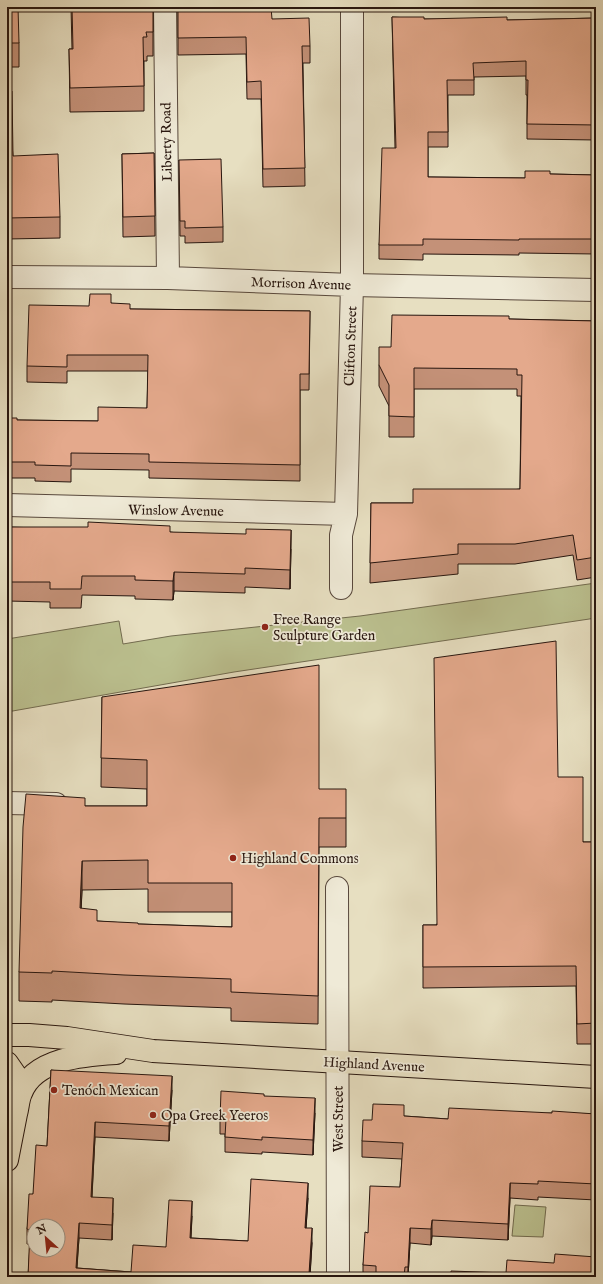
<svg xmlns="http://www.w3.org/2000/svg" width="603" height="1284" font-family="'IM FELL English',serif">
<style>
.green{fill:#bbc08f;stroke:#726b4f}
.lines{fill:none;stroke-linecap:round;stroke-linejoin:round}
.minor-casing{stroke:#58483c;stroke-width:24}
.major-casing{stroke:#28160f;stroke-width:24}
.minor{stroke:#efead7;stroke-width:22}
.major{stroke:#e7dfc1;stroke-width:22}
.wall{fill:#c49178;stroke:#28160f;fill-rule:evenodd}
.shaded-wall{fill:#a07662;stroke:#28160f}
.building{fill:#e4a98c;stroke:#28160f;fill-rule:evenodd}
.poi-dot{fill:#8f2418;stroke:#efead7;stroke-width:1.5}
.labels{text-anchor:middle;stroke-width:3.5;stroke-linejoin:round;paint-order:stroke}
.street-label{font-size:14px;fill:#28160f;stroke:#efead7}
.poi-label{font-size:14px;fill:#28160f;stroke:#efead7;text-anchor:start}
</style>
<rect width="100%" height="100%" fill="#e7dfc1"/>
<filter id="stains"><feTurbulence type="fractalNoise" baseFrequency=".005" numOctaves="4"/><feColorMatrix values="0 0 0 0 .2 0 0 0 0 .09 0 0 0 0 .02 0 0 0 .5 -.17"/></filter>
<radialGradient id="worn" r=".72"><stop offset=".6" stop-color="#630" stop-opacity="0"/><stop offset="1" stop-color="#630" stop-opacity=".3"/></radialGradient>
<path class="green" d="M596,583V618L234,672L7,712V639L119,621L123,644L171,636L360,616Z
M515,1205L546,1207L543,1237L512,1236Z"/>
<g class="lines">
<g class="minor-casing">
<path id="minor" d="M165,7L168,278
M7,277L168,278L352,285L596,290
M7,505L346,514
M341,588V535L346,514L352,285V7
M7,803L56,804
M337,888L338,1277"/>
</g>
<g class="major-casing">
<path id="major" d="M7,1035H29L67,1038L153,1051L596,1077
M7,1063L16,1076L20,1094
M7,1160C10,1144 13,1129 16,1114C18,1107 18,1099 21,1093C34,1058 84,1055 116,1053"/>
</g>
<use href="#minor" class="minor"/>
<use href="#major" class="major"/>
</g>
<path class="wall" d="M7,7L19,43V67H7Z
M71,7H153V56H147V61H144V111L70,112L69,49H72Z
M178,7L272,19L310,46V63H303L305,186L263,187L261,99H247L246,54L178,55Z
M392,17L424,19L507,20L596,18V254L519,253V255L423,254V260L379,259V245L395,148ZM526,76V95H527V139L596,140L595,175L550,174L525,178L428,177V147H448V95H474V77Z
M7,91L13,156L60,217V238L7,239Z
M154,153L155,236L123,237L122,154Z
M179,160L223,227V242L185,243V236H180Z
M111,303L130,309L310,311L309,390H300V481L149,478V470L71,469V482L35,481V478H7V418L17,420L98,421L147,408L148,371H67V383L27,382V366L89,306Z
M509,319L596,321V577L577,580L573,555L515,564H458V574L370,583L371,503H413L520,489L521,396H517V389H414V437H389V406L379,386V365L391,347Z
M7,527L170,532L291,549L290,589L245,587V593L174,591L173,600L135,599V596L82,595L81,608H50V602L7,601Z
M102,697L319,789L346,818V847H319L318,1024L231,1021V1008L124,1004L52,1000V1002L19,1001V972L85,806H147V789L101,787ZM148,889V912H232V927L138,924L97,921L81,909L82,890Z
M558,777L583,842H596V1044H577L576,986L423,988V925H436Z
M51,1070L172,1090L169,1141L95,1137L92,1197L113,1213L112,1240L79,1238L77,1268L131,1272L166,1247L192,1216L191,1238L248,1241L308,1198L306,1228L312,1243L310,1274L28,1277L30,1244H27V1229L33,1194L47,1146Z
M264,1096L315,1113L313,1155L262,1152V1154L225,1152V1134H220V1119Z
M552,1113L596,1114V1200L538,1197V1200L510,1198L508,1240L432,1236L431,1245L410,1243L408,1277H363V1265L368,1233L400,1187L402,1159L362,1157V1141L372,1120L404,1116L448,1119Z"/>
<path class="shaded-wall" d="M291,530V549L290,589V570Z
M174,572V591L173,600V581Z
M82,861V890L80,937V908Z
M172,1076V1090L169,1141V1126Z
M315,1098V1113L313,1155V1140Z
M95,1122V1137L91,1212V1197Z
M308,1183V1198L305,1243V1228Z
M510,1183V1198L508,1240V1224Z
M113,1198V1213L112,1240V1225Z
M192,1201V1216L190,1252V1238Z
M432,1220V1236L431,1245V1229Z
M79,1223V1238L76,1277V1268Z
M312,1228V1243L310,1277H309Z
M410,1228V1243L408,1277V1267Z"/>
<path class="building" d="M7,7H18L19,43H7Z
M72,7H153V32H146L147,37H143L144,86L70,88L69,49H73Z
M178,7H271L272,19L309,18L310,46H302L305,168L263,169L261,81L247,82L246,37L178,38Z
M392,17H424V19L507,17V20L596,18V239H519V240L423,239V245H379L382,148H396ZM526,61V80H528L527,124L596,125L595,175L550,174V171H525V178L428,177V132H448L447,80H474L473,63Z
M7,91H12L13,156L58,154L60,217L7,218Z
M154,153L155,216L123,217L122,154Z
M221,159L223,227L185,228V221H180L179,160Z
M90,294H111V303L130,304V309L310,311L309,374H300V465L149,462V454L71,453V466L35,465V462H7V418H17V420L98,421V407L147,408L148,355H67V367L27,366L29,305L89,306Z
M392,315L509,316V319L596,321V557L577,560L573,535L515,544H458V554L370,563L371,503H413V489H520L522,375H517V369L414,368V417L389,416V385L379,365V347H391Z
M88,522L170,526V532L246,534V529L291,530L290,570L245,568V574L174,572L173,581L135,580V576H82L81,589H50V582H7V527H88Z
M556,641L558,777H583V842H596V1023L577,1024L576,966L423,967V925H437L434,658Z
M319,665V789H346V818H319L318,996L231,992V979L124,975L52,971V973L19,972L23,827L26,794L85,798V806H147V760L101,758L102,697ZM148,860V883H232V927L138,924V923L97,921V910L80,908L82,861Z
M51,1070L172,1076L169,1126L95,1122L91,1197L113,1198L112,1225L79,1223L76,1268L131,1272L133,1245L166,1247L169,1200L192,1201L190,1238L248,1241L251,1179L308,1183L305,1228H312L309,1274H314L313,1277H28L30,1230L27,1229L29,1194H33L36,1145L47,1146ZM34,1226H58V1250H34Z
M221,1091L264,1094V1096L315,1098L313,1140L262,1137V1140L225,1137L226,1119H220Z
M373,1104L404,1105V1116L448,1119L449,1108L552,1113V1111L596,1114V1184L538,1181V1184L510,1183L508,1224L432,1220L431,1229L410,1228L408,1267H405L404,1277H376V1266L363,1265L365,1232L368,1233L370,1186L400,1187L403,1143L362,1141L363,1120H372Z
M555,1254L596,1257V1277H451V1271L506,1273L507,1260L554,1263Z"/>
<g class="poi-dot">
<circle cx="265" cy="627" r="4"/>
<circle cx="233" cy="858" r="4"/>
<circle cx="54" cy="1090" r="4"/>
<circle cx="153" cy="1115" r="4"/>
</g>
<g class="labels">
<g class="street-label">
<text transform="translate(166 142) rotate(-91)" y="5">Liberty Road</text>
<text transform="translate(301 283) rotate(2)" y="5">Morrison Avenue</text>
<text transform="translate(350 346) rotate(-88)" y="5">Clifton Street</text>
<text transform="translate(176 510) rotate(1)" y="5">Winslow Avenue</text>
<text transform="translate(374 1064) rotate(3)" y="5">Highland Avenue</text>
<text transform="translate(338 1119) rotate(-90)" y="5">West Street</text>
</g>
<g class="poi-label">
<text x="273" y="624">Free Range<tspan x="273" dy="16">Sculpture Garden</tspan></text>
<text x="241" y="863">Highland Commons</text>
<text x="62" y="1095">Tenóch Mexican</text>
<text x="161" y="1120">Opa Greek Yeeros</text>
</g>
</g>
<rect width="603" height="1284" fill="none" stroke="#e7dfc1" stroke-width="24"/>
<rect x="8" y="8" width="587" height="1268" fill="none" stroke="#28160f" stroke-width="2"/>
<rect x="12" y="12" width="579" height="1260" fill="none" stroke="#28160f"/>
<g transform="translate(46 1238) rotate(333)"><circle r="19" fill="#efead7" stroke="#9f9587"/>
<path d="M0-3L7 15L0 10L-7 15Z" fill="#8f2418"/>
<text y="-6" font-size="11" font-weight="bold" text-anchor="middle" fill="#28160f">N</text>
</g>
<rect width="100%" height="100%" filter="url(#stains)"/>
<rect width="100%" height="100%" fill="url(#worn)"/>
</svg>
